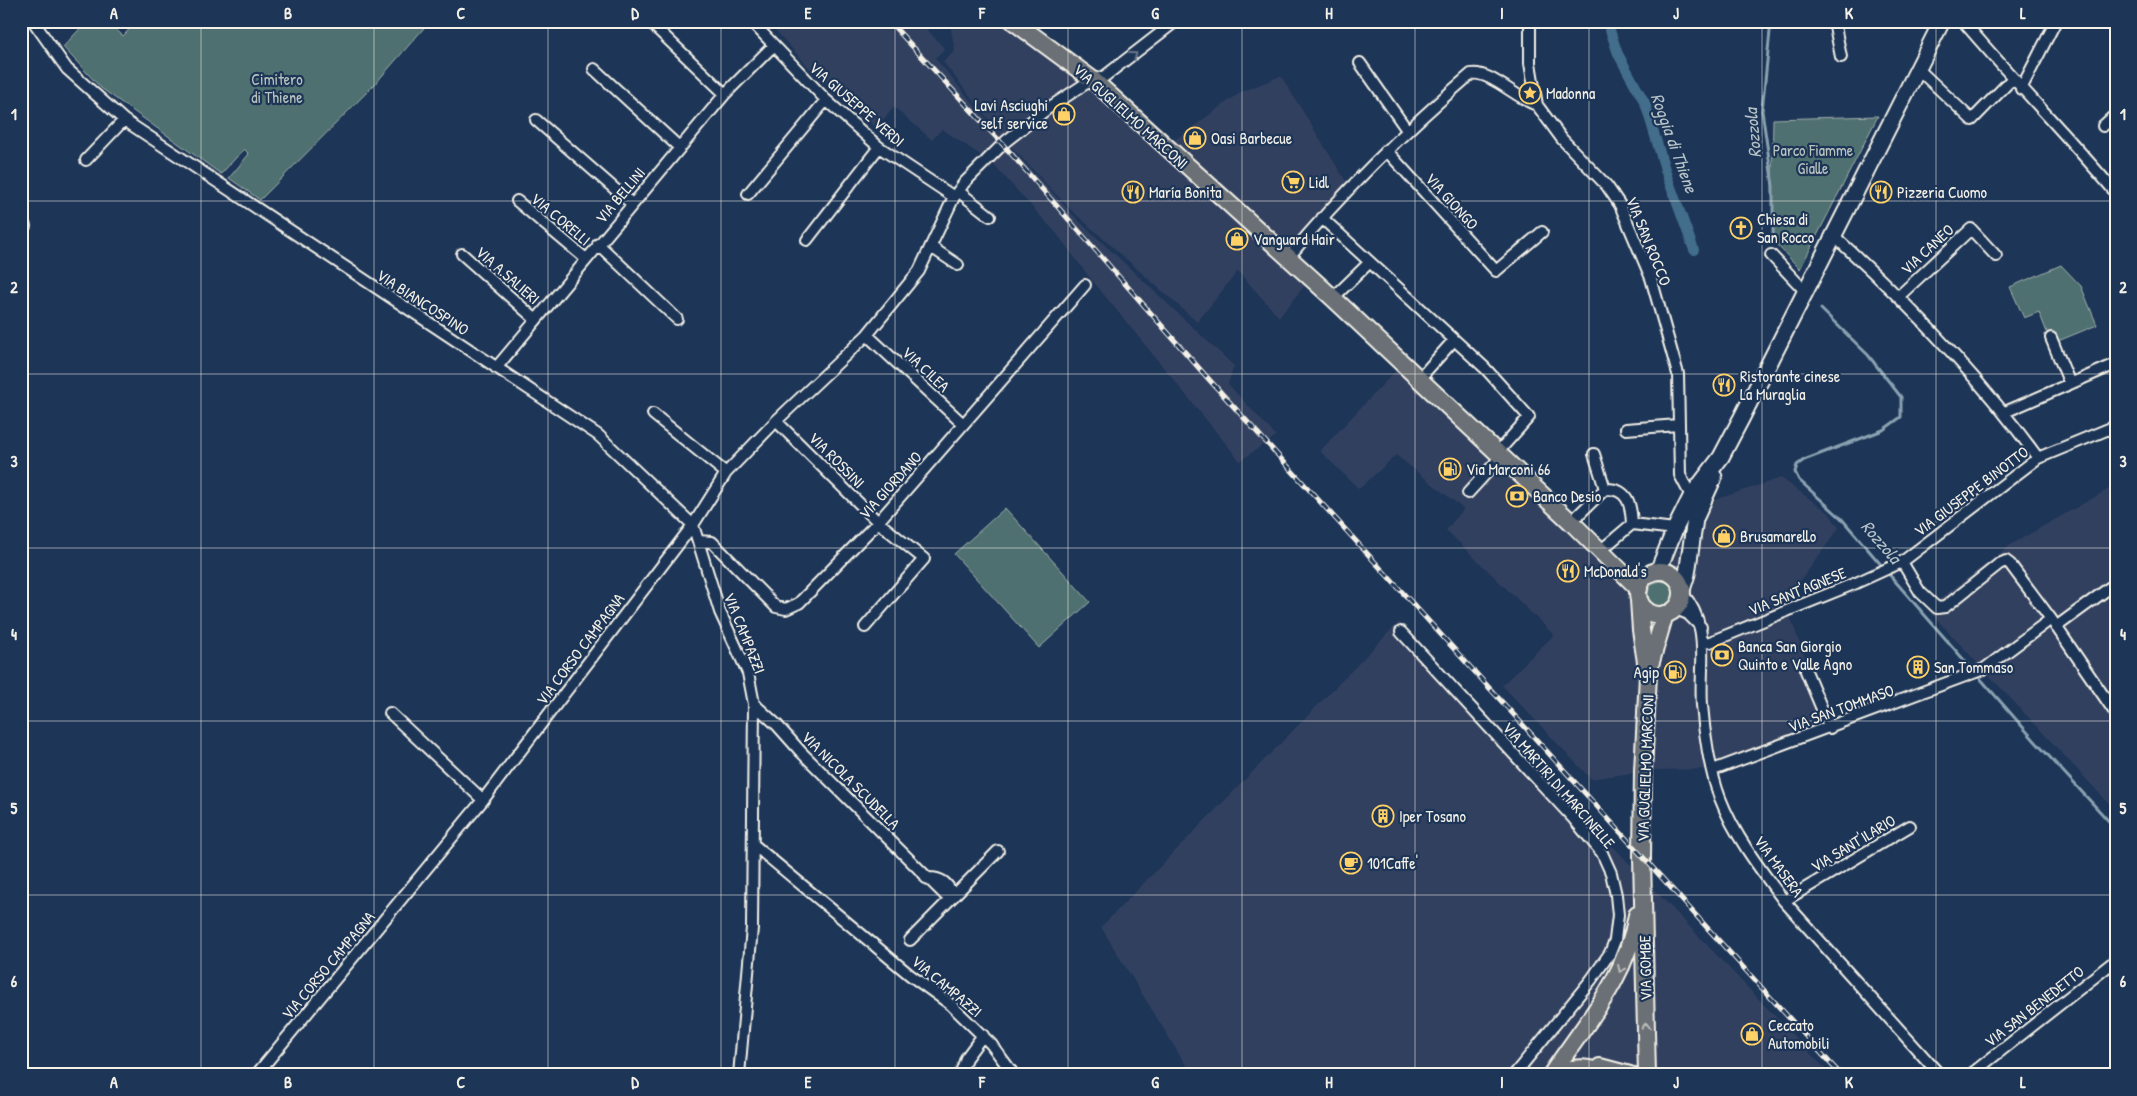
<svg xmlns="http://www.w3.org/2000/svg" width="2137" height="1096" font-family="'Patrick Hand',sans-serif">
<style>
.built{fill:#324160}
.green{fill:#4f6f6f;stroke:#a2b0ac}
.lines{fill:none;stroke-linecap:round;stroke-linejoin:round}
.stream{stroke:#8aa2b0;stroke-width:3}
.canal{stroke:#436d8b;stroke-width:10}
.street-casing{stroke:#f4f1e8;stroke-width:14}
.secondary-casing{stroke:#f4f1e8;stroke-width:19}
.primary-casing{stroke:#f4f1e8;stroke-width:20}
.street{stroke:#1d3557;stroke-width:10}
.secondary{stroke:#1d3557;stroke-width:15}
.primary{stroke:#6a7074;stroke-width:16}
.rail-casing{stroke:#f4f1e8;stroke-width:5}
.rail{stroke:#1d3557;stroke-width:3;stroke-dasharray:9;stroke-linecap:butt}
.oneway{stroke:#68778a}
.oneway2{stroke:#bdbdba}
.grid{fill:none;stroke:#f4f1e8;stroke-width:1;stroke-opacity:0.55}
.labels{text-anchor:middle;stroke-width:4.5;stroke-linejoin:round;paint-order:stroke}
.park-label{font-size:16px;fill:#bac4be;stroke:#1d3557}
.poi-label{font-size:16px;fill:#f4f1e8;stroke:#1d3557;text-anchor:start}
.street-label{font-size:16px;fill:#f4f1e8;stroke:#1d3557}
.water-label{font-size:18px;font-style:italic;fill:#b6c3c7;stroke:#1d3557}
.neatline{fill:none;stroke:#f4f1e8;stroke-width:2}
.grid-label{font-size:16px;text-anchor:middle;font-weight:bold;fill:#f4f1e8}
</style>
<rect width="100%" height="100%" fill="#1d3557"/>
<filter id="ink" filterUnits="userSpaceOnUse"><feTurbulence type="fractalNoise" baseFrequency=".02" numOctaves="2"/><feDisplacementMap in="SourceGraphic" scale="10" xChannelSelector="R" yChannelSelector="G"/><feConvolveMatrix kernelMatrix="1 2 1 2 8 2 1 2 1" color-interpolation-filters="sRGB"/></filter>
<g filter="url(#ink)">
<path class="built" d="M767,21H919L945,49L935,58L1014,152L1076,218L1234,366L1228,384L1276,436L1240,461L1087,274L1057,234L992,163L942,129L932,140L894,107L876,128L814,73Z
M952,21H1003L1084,81L1165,147L1241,92L1281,76L1347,183L1292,251L1311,278L1279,317L1238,271L1197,322L1070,209L1006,141L943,62L955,51L950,24Z
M1402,364L1605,556L1650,574L1684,545L1708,502L1781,478L1829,513L1839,528L1785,602L1830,728L1711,769L1651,770L1591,779L1502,685L1554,635L1446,530L1464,509L1396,455L1359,489L1320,451Z
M2109,489L2116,495V811L1927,609L2012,544Z
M1399,622L1831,1075H1192L1101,927Z"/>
<path class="green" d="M87,21H107L123,36L137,21H430L375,84L260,200L229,178L249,154L244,149L221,174L101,88L63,47Z
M1878,116L1800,269L1774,242L1772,181L1773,119Z
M2061,265L2081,286L2097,325L2058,341L2054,333L2048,335L2039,312L2024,318L2010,287Z
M1005,508L1090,602L1039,648L954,554Z
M1648 594a13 13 0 1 1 26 0a13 13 0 1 1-26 0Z"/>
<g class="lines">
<path class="stream" d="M1771,21L1762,111L1773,186V243
M1821,309L1868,355L1901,397V417L1883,430L1804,460L1797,465L1795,472L1799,480L1841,518L1883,567
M1887,572L2035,741L2116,829"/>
<path class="canal" d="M1607,21L1618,54L1645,103L1667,176L1694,250"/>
<g class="street-casing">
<path id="street" d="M33,21L67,69L124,120L598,435L693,525L720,612L748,673L754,704L752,928L739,1075
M751,21L826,100L879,147L954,197
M1530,21V63L1537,105L1562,139L1607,186L1620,205L1651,278L1678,374L1680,475L1693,500
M1834,21L1841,57
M1963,21C2013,80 2066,134 2116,193
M2112,21L2116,24
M654,26L725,94
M1360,63L1407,130
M594,69L680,148
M1919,70L1972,120L2012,79
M2021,89L2056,21
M536,120L632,204
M2103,126L2116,114
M1386,150L1496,271L1542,232
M86,160L124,120
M958,191L990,216
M748,194L826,100
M517,201L586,259
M1322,218L1485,368L1529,417L1497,453
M21,222L25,226
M1835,237C1910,305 1979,376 2038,458
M807,240L879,147
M598,244L677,319
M931,247L958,265
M462,254L535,319
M1771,255L1806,292
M1288,258C1345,189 1403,132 1471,74C1489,70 1517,99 1537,105
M1899,296L1971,229L1996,256
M1333,298L1370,262
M867,335L963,424
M2051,338L2070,384
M496,368L725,94L773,46
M1419,379L1454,340
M2005,412L2116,364
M653,414L726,473
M776,421L878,522L924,559L865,627
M1626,429L1678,425
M1594,454L1605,489
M1468,493L1501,457
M1571,522L1605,489C1628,488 1631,504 1632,524
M1632,524L1675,529
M698,541L712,542L776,607L786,609L799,603L878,522L1085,285
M1600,551L1632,524
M1902,562L1920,592L1937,608L1945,607L1999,564L2006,561L2010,564L2051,619L2116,714
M1682,593C1712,626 1699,665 1702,705C1704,732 1710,772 1720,798C1734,835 1760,869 1784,901L1940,1075
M1676,609L1688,614L1701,627
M2056,627L2116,583
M1401,632L1573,818L1602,853L1611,873L1616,895L1618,915L1615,940L1610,953L1591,980L1514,1075
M1702,643L1710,642L1856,583L1902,562L2038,458L2116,426
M1806,671L1830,728
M754,704L777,725L801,752L945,895L954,896
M390,713L483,800
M1713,770L1984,669L2051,619
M754,845L910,975L950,1004L991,1044L1014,1075
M926,878C942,877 947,883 954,896
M1784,901L1910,826
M910,940L998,851
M256,1075L483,800L693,525L726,473L776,421L867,335L919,271L954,197L964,183L1006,141L1047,109L1085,84L1105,76L1176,21
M960,1075L966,1058L983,1035
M1970,1075L2116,960"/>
</g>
<g class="secondary-casing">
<path id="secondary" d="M1658,571L1675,529L1692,495L1721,457L1742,417L1942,21
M1682,590L1687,574L1695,519L1714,477"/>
</g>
<g class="primary-casing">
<path id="primary" d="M1013,21L1093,80L1333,298L1571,522L1639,589
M1638 593a22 22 0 1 1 44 0a22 22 0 1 1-44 0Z
M1639,600L1641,630L1648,675L1643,771L1642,857L1647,1075
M1650,665L1665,614
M1600,1067L1630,1075
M1551,1075C1586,1022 1626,980 1637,915
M1556,1075C1574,1064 1592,1068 1610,1075"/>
</g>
<use href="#street" class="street"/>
<use href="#secondary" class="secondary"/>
<use href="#primary" class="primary"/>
<g class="rail-casing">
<path id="rail" d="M889,21L1007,149L1205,375L1841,1075"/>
</g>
<use href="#rail" class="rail"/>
</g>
<defs><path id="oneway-chevron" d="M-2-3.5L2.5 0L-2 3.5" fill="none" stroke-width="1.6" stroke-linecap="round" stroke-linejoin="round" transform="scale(1.25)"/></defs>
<use class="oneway" href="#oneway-chevron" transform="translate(1134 55) rotate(-36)"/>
<g class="oneway2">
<use href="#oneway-chevron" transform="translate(1621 969) rotate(115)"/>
<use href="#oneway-chevron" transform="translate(1646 1026) rotate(-91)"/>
</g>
</g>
<path class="grid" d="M201,21V1075M374,21V1075M548,21V1075M721,21V1075M895,21V1075M1068,21V1075M1242,21V1075M1415,21V1075M1589,21V1075M1762,21V1075M1936,21V1075M21,201H2116M21,374H2116M21,548H2116M21,721H2116M21,895H2116"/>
<defs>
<g id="sight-ring" transform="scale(1.125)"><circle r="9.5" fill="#1d3557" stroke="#ffd166" stroke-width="1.5"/><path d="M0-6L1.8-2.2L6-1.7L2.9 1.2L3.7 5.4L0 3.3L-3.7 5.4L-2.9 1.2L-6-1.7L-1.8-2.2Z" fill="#ffd166"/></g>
<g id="shop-ring" transform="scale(1.125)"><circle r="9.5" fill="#1d3557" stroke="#ffd166" stroke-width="1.5"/><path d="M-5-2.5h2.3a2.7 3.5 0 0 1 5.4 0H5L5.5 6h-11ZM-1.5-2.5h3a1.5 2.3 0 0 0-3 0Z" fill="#ffd166"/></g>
<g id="supermarket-ring" transform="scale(1.125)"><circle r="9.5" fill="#1d3557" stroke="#ffd166" stroke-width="1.5"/><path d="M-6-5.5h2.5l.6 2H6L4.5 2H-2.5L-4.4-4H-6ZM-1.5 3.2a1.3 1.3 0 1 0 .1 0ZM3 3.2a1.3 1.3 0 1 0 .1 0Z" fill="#ffd166"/></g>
<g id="restaurant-ring" transform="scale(1.125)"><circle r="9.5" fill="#1d3557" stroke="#ffd166" stroke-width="1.5"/><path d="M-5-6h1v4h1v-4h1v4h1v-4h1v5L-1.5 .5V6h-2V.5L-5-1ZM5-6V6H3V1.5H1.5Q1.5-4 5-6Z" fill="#ffd166"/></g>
<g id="church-ring" transform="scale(1.125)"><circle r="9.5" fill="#1d3557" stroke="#ffd166" stroke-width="1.5"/><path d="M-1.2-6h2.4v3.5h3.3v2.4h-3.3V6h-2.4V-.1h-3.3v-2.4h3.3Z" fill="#ffd166"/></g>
<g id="fuel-ring" transform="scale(1.125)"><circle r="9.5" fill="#1d3557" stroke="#ffd166" stroke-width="1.5"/><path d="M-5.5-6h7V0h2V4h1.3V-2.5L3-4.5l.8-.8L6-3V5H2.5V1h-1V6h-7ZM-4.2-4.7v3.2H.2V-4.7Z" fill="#ffd166"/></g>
<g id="bank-ring" transform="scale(1.125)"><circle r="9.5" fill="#1d3557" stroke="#ffd166" stroke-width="1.5"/><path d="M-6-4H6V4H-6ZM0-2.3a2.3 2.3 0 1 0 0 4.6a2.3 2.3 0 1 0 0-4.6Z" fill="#ffd166"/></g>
<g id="building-ring" transform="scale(1.125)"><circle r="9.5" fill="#1d3557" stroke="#ffd166" stroke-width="1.5"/><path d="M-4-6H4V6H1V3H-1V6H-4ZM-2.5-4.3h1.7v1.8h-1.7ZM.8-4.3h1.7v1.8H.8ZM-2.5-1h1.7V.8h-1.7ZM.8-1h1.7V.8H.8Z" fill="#ffd166"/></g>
<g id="cafe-ring" transform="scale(1.125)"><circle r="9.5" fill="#1d3557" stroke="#ffd166" stroke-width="1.5"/><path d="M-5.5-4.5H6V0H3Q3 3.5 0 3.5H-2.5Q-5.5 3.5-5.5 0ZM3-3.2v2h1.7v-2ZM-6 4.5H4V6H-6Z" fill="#ffd166"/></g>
</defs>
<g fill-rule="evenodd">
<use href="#sight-ring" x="1530" y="93"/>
<use href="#shop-ring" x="1064" y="114"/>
<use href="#shop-ring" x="1195" y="138"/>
<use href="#supermarket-ring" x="1293" y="182"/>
<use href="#restaurant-ring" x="1133" y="192"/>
<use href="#restaurant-ring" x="1881" y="192"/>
<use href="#church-ring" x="1741" y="228"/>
<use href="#shop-ring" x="1237" y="239"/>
<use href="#restaurant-ring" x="1724" y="385"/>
<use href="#fuel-ring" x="1450" y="469"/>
<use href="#bank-ring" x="1517" y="496"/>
<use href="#shop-ring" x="1724" y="536"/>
<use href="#restaurant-ring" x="1568" y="571"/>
<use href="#bank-ring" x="1722" y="655"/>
<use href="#building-ring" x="1918" y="667"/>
<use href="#fuel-ring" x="1675" y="672"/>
<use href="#building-ring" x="1383" y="816"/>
<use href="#cafe-ring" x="1351" y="863"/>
<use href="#shop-ring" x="1752" y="1034"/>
</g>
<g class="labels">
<g class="park-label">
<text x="277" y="85">Cimitero<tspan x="277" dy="18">di Thiene</tspan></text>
<text x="1813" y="156">Parco Fiamme<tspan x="1813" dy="18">Gialle</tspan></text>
</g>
<g class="poi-label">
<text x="1546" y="99">Madonna</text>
<text x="1048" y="111" text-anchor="end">Lavi Asciughi<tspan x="1048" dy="18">self service</tspan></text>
<text x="1211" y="144">Oasi Barbecue</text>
<text x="1309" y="188">Lidl</text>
<text x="1149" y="198">María Bonita</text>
<text x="1897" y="198">Pizzeria Cuomo</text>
<text x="1757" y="225">Chiesa di<tspan x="1757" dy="18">San Rocco</tspan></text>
<text x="1253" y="245">Vanguard Hair</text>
<text x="1740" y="382">Ristorante cinese<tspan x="1740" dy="18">La Muraglia</tspan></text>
<text x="1466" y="475">Via Marconi 66</text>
<text x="1533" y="502">Banco Desio</text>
<text x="1740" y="542">Brusamarello</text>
<text x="1584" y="577">McDonald's</text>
<text x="1738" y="652">Banca San Giorgio<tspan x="1738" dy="18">Quinto e Valle Agno</tspan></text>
<text x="1934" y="673">San Tommaso</text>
<text x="1659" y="678" text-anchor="end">Agip</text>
<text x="1399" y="822">Iper Tosano</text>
<text x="1367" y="869">101Caffe'</text>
<text x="1768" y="1031">Ceccato<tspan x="1768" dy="18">Automobili</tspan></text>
</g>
<g class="street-label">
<text transform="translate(857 104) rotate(41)" y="6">VIA GIUSEPPE VERDI</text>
<text transform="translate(1131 116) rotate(42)" y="6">VIA GUGLIELMO MARCONI</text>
<text transform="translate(620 195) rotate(-50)" y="6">VIA BELLINI</text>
<text transform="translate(1452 201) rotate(48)" y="6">VIA GIONGO</text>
<text transform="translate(561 219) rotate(40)" y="6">VIA CORELLI</text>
<text transform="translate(1649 241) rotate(68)" y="6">VIA SAN ROCCO</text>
<text transform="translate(1927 249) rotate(-43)" y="6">VIA CANEO</text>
<text transform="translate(508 275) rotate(41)" y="6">VIA A.SALIERI</text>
<text transform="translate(423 302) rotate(33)" y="6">VIA BIANCOSPINO</text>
<text transform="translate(926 369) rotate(43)" y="6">VIA CILEA</text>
<text transform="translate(837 460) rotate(45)" y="6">VIA ROSSINI</text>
<text transform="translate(890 485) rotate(-48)" y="6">VIA GIORDANO</text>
<text transform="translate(1971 491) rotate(-37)" y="6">VIA GIUSEPPE BINOTTO</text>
<text transform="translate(1797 591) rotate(-22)" y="6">VIA SANT'AGNESE</text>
<text transform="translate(745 633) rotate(68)" y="6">VIA CAMPAZZI</text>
<text transform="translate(580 649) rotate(-53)" y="6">VIA CORSO CAMPAGNA</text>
<text transform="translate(1841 708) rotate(-20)" y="6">VIA SAN TOMMASO</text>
<text transform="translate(1645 768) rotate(-88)" y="6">VIA GUGLIELMO MARCONI</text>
<text transform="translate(851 780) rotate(45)" y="6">VIA NICOLA SCUDELLA</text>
<text transform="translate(1559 785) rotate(49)" y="6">VIA MARTIRI DI MARCINELLE</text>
<text transform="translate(1853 843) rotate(-31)" y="6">VIA SANT'ILARIO</text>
<text transform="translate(1779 866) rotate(54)" y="6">VIA MASERA</text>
<text transform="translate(328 965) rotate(-50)" y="6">VIA CORSO CAMPAGNA</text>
<text transform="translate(1645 968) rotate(-91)" y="6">VIA GOMBE</text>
<text transform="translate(947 986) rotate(40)" y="6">VIA CAMPAZZI</text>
<text transform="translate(2034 1006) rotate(-38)" y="6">VIA SAN BENEDETTO</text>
</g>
<g class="water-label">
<text transform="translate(1753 133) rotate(-95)" y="6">Rozzola</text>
<text transform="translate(1674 143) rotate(70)" y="6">Roggia di Thiene</text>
<text transform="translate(1881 542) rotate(49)" y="6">Rozzola</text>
</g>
</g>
<rect width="2137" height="1096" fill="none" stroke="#1d3557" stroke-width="55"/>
<rect x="28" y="28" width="2082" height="1040" class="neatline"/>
<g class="grid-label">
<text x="114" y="19">A</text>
<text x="288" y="19">B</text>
<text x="461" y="19">C</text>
<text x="635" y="19">D</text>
<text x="808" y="19">E</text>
<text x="982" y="19">F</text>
<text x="1155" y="19">G</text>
<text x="1329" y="19">H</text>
<text x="1502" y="19">I</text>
<text x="1676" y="19">J</text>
<text x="1849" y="19">K</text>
<text x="2023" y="19">L</text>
<text x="14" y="120">1</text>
<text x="2123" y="120">1</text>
<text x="14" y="293">2</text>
<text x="2123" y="293">2</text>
<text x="14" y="467">3</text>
<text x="2123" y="467">3</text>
<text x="14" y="640">4</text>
<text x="2123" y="640">4</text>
<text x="14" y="814">5</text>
<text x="2123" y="814">5</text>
<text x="14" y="987">6</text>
<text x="2123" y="987">6</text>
<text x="114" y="1088">A</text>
<text x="288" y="1088">B</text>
<text x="461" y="1088">C</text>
<text x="635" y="1088">D</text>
<text x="808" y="1088">E</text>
<text x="982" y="1088">F</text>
<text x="1155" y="1088">G</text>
<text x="1329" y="1088">H</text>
<text x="1502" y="1088">I</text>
<text x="1676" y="1088">J</text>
<text x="1849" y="1088">K</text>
<text x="2023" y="1088">L</text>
</g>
</svg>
